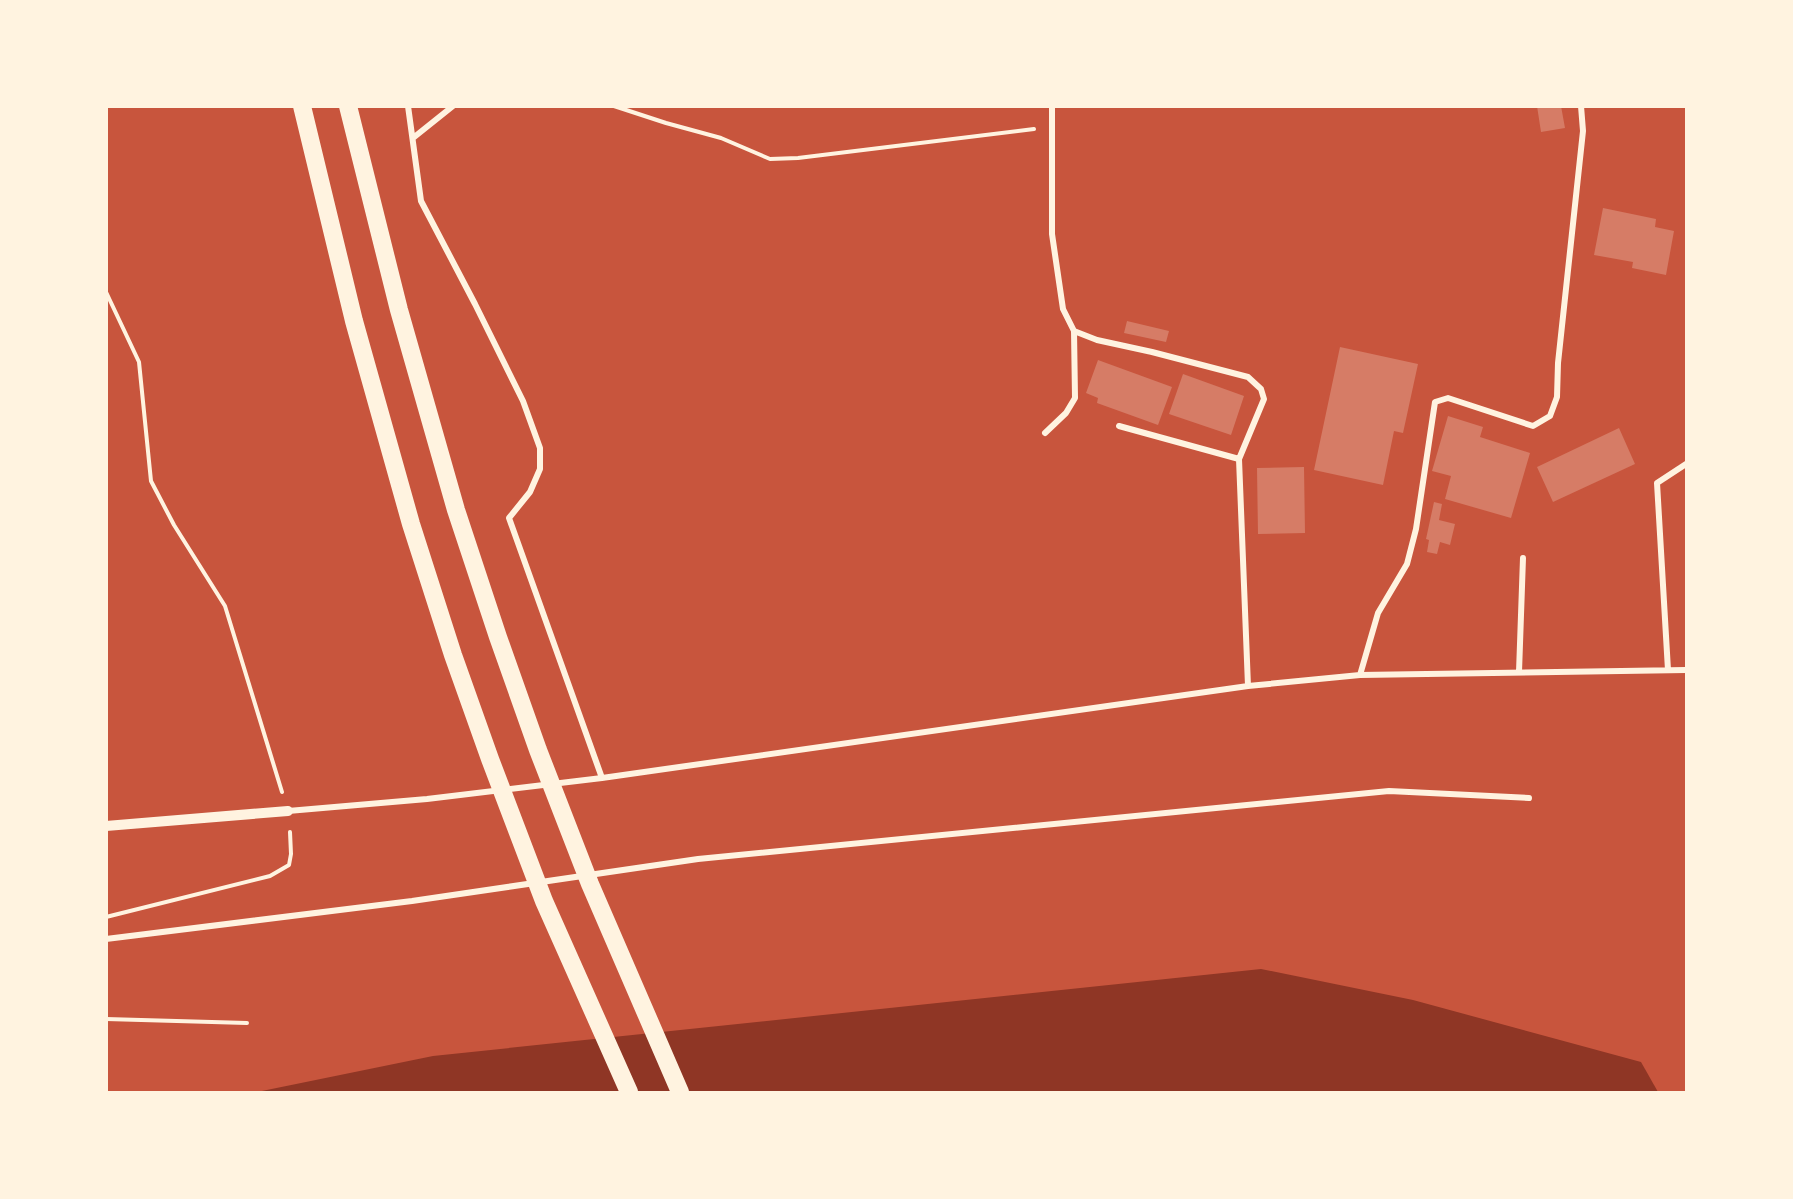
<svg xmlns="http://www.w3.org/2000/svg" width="1793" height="1199" font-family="Manrope,sans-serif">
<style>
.water{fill:#8f3625}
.building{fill:#d67c66}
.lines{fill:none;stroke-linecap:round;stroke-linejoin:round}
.path{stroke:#fff3e0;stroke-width:4}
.minor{stroke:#fff3e0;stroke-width:6}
.tertiary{stroke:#fff3e0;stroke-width:10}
.motorway{stroke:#fff3e0;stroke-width:18}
</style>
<rect width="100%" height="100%" fill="#c8553d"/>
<path class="water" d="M1261,969L1413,1000L1641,1062L1658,1092H257L433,1056Z"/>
<path class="building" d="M1537,106H1561L1565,128L1541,132Z
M1603,208L1656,219L1655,227L1674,231L1666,275L1632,268L1633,262L1594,255Z
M1127,321L1169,331L1166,342L1124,333Z
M1340,347L1418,364L1403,433L1394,431L1383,485L1314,470Z
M1098,360L1172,387L1158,425L1097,403L1098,398L1086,393Z
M1183,374L1244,396L1231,435L1169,414Z
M1448,416L1483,427L1480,437L1530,453L1511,518L1445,499L1451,476L1432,471Z
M1619,428L1635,464L1553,502L1537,467Z
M1304,467L1305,533L1258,534L1257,468Z
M1434,502L1442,504L1439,520L1455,524L1450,545L1440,542L1437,554L1427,552L1429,540L1426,539Z"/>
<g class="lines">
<path class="path" d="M614,106L666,123L721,138L770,159L798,158L1034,129
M106,292L139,362L151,481L174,525L225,606L282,792
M106,917L270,876L289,865L291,854L290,832
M106,1019L247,1023"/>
<path class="minor" d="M408,106L421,201L475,304L523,401L540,448V469L530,492L509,518L602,778
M1052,106V234L1063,309L1074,331L1097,340L1152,352L1248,377L1261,389L1264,399L1239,459L1248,686
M413,138L453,106
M1119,426L1239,459
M1045,433L1066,413L1075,398L1074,331
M1668,670L1657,483L1686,464
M1519,672L1523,558
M1360,675L1378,613L1407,564L1416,529L1435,402L1448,398L1533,426L1550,416L1557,397L1558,363L1583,131L1581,106
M288,811L427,799L602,778L1248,686L1360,675L1686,670
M106,939L412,901L698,859L1389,791L1529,798"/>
<path class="tertiary" d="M106,826L288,811"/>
<path class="motorway" d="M302,106L354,321L411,524L453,655L490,759L544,901L629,1092
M348,106L399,310L456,510L498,637L538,750L590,884L680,1092"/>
</g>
<rect width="1793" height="1199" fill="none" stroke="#fff3e0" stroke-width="216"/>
</svg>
